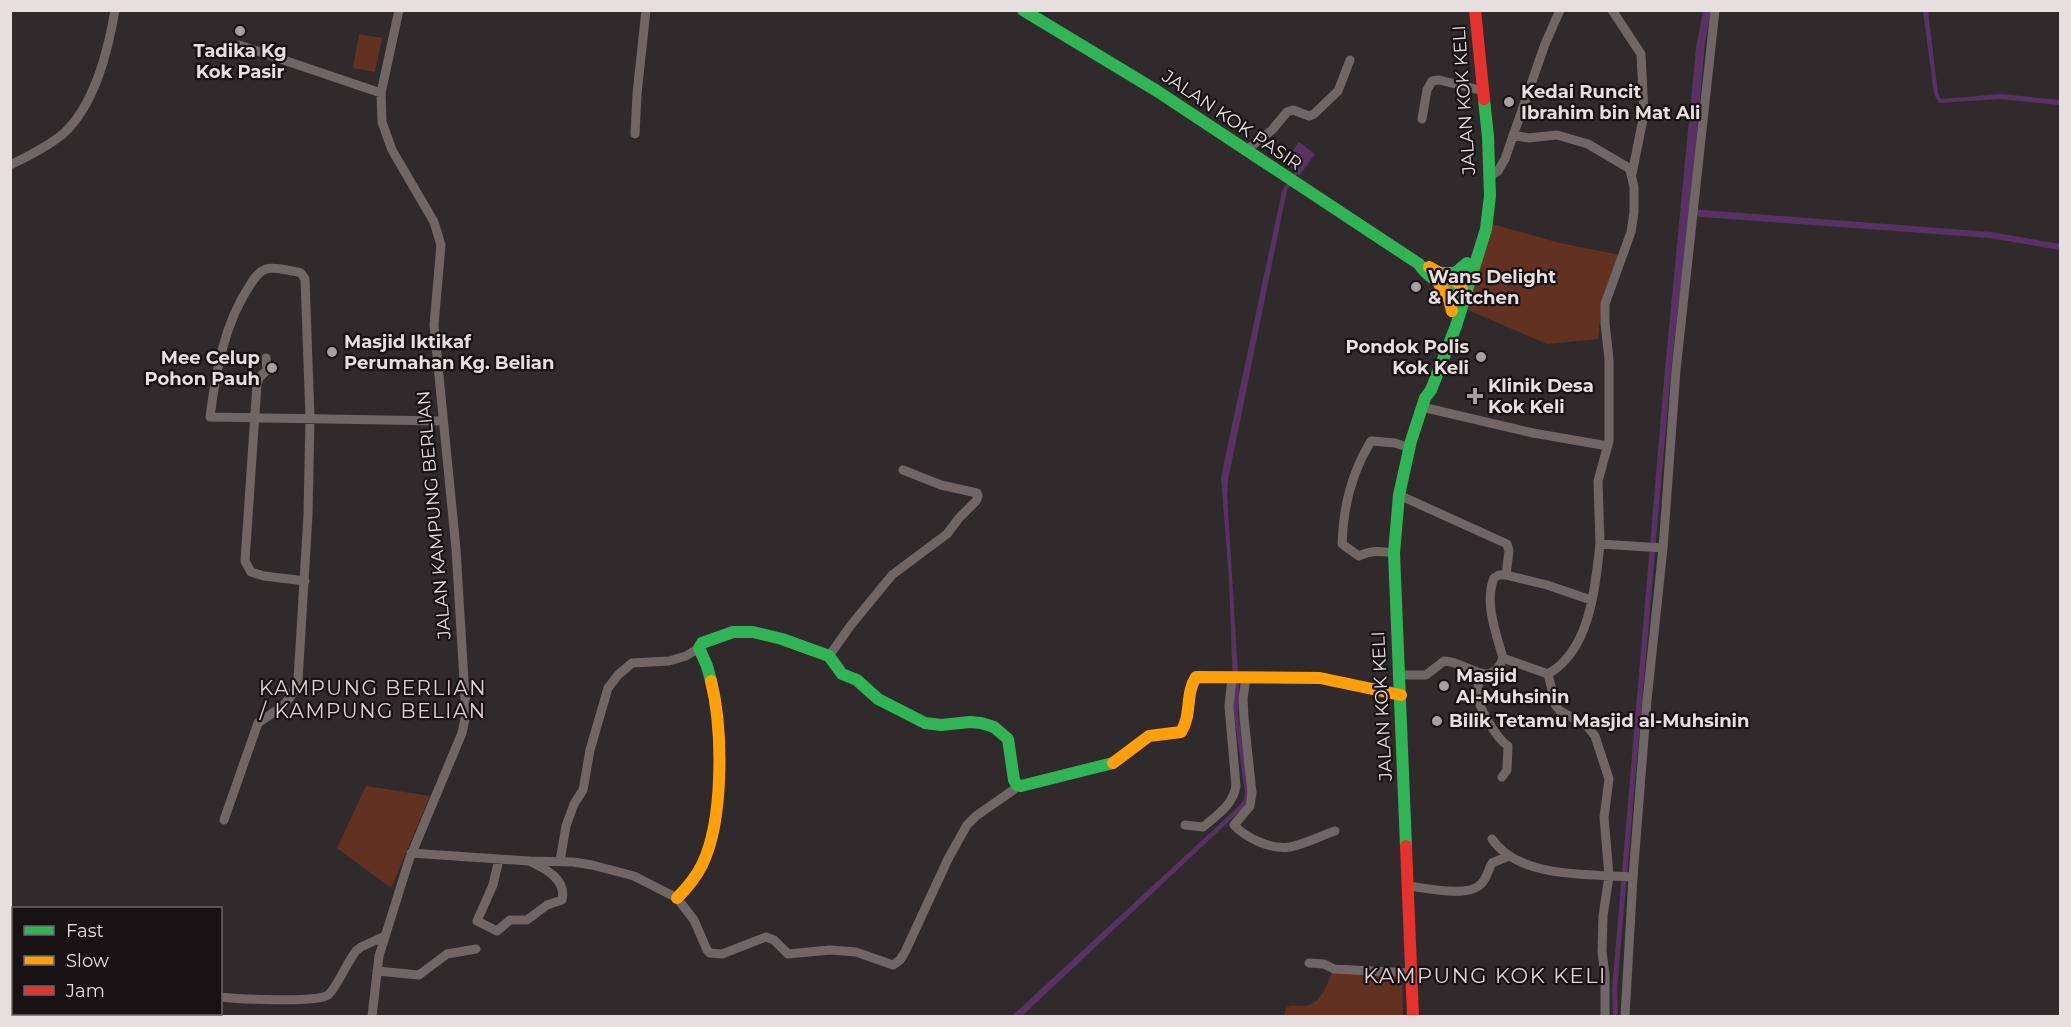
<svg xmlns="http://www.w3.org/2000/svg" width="2071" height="1027" font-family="Montserrat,sans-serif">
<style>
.green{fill:#633122}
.water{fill:#5a3164}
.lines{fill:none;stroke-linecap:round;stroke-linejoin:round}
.street{stroke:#716666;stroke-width:9}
.fast{stroke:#30b455;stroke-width:12}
.slow{stroke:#ff9f0a;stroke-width:12}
.jam{stroke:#e5322d;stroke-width:12}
.poi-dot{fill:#a79fa1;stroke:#181214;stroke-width:2}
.labels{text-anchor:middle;stroke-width:4.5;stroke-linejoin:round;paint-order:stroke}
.poi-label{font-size:18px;font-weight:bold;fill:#e7dee0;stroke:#181214;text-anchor:start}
.street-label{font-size:18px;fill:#e7dee0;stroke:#181214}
.neighbourhood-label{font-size:20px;letter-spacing:1.5px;fill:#e1d0d5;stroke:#181214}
.quarter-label{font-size:21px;letter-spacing:1.5px;fill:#e1d0d5;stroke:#181214}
</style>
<rect width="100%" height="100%" fill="#312a2c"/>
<path class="green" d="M359,34L382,38L375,72L353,68Z
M1492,224L1560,243L1620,255L1602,300L1598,339L1547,344L1468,310Z
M366,786L430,796L391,888L337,848Z
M1332,972L1402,976L1403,1016H1284L1286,1008C1293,1004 1298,1007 1305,1006C1322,1003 1327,985 1332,972Z"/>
<path class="water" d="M1703,11H1711L1705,43L1690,209L1991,232L2060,244V250L1990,238L1689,216L1671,369L1617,989L1618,1016H1613L1612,990L1665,369L1696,48Z
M1923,11H1928L1938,93L1941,99L2001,94L2060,100V105L2000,99L1939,103L1934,94Z
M1299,142L1315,154L1300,175L1297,174L1287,190L1228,480L1227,495L1239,688L1238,714L1249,793L1246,803L1241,810L1022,1016H1012L1238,807L1244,799L1245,793L1234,713L1229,580L1221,477L1282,191L1295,172L1288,166L1294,160L1290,154Z"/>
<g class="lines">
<path class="street" d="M1612,10L1641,54L1644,114L1632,174
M239,45L381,93
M1422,119L1427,90L1432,81L1439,80L1484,91
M635,134L637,94L646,10
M1513,135L1528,138L1557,135L1588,144L1627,167L1630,170L1634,187V212L1631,232L1605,304V323L1609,359V441L1598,481L1600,544L1663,548
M1245,151L1272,130L1287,112L1293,110L1309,116L1314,114L1338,91L1350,60
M10,165C29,156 47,147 63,134C95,105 108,51 115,10
M1489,177L1498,171L1505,159L1545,44L1560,10
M266,358L267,370L259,378L257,384L245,561L251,572L264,576L305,581
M1422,407L1533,433L1608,446
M1399,495L1507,544L1509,551L1506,575L1547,585L1591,600
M1394,553C1380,551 1371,550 1359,556L1342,544C1343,508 1352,472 1371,441L1395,443L1410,448
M829,656L851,625L892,575L947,534L959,518L976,501L978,496L977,493L941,485L903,470
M1503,658L1548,674
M1482,674C1480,680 1477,687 1477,693C1478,707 1496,738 1508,746L1507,770L1502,777
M1548,674L1556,706L1560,711L1586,725L1595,736L1609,779L1604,817L1609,876L1603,916L1602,952L1605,974V1016
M1548,674C1590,650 1595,589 1600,544
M1400,675H1426L1444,661C1467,661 1491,692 1503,658C1496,633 1484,603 1494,578L1499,575H1506
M1246,678L1243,698L1244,718L1252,793L1250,806L1234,825C1246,838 1271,850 1290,847C1305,844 1320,836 1335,831
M224,820L258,723L283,706L291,696L298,680L308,515L310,418L305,279L301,273L298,272C289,271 275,266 266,269C258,272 254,279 250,285C224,324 216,371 210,417C287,419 365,419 443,421
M1185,825L1203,827C1217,815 1233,805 1236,786L1229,706L1232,678
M1492,839C1519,879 1590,874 1633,877
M411,853L529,861L573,862L592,865L634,876L677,898L694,920L707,950L710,953L722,954L766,937L774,940L788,954L830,950L856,952L893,965L900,960L905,952L948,859L967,825L976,816L1019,786
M499,859L493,885L477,921L497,931L510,920H527L547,905L562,900C567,880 546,869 531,862
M560,861L566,826L574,804L583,790L590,750L608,688L618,675L632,663L669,661L686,656L699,648
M1408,886C1426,888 1468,898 1481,884C1487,878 1488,870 1492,863L1509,856
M1309,963L1324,964L1334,969L1411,973
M377,971L419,975L447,954L476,949
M220,997C238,999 316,1003 328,995C335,990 348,961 356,951L361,947L385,936
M195,1016L196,1014
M372,1016L379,956L409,860L462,733L466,714L456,549L434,325L441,245L434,222L392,150L382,122L381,93L399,10
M1625,1016L1633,877L1647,700L1663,548L1676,370L1715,10"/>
<path class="fast" d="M1023,10L1157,91L1419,264C1428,278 1443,285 1457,293L1462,290
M1441,273H1455L1467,263
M711,681L707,666L699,648L702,643L733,632H753L782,639L829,656L842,674L857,680L878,699L925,723L941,725L970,722L981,723L994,727L1008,739L1014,780L1017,785L1021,786L1113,763
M1406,846L1394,553L1399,495L1411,441L1425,398L1431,390L1456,326L1486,229L1490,196L1488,137L1484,99"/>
<path class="slow" d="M1429,267L1460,284L1462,290
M1440,286L1448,295L1452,311
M1113,763L1149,736L1181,732C1192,715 1185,694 1196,677L1320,678L1401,695
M677,898C687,888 696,877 702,865C724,820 723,729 711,681"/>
<path class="jam" d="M1475,10L1484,99
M1406,846L1413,1016"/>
</g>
<g class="poi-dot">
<circle cx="240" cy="31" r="6"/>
<circle cx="1509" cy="102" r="6"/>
<circle cx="1416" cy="287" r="6"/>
<circle cx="332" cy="352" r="6"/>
<circle cx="1481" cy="357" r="6"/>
<circle cx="272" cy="368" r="6"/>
<path d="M1472 387h6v6h6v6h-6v6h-6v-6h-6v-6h6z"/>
<circle cx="1444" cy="686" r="6"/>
<circle cx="1437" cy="721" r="6"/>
</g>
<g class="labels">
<g class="poi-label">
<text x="240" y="57" text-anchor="middle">Tadika Kg<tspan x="240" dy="21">Kok Pasir</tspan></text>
<text x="1521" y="98">Kedai Runcit<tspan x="1521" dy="21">Ibrahim bin Mat Ali</tspan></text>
<text x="1428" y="283">Wans Delight<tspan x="1428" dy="21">&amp; Kitchen</tspan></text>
<text x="344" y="348">Masjid Iktikaf<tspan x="344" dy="21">Perumahan Kg. Belian</tspan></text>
<text x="1469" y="353" text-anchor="end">Pondok Polis<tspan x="1469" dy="21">Kok Keli</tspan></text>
<text x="260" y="364" text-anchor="end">Mee Celup<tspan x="260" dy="21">Pohon Pauh</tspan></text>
<text x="1488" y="392">Klinik Desa<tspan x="1488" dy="21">Kok Keli</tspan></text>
<text x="1456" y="682">Masjid<tspan x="1456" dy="21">Al-Muhsinin</tspan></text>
<text x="1449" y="727">Bilik Tetamu Masjid al-Muhsinin</text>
</g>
<g class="street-label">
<text transform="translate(1464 100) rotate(-94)" y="6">JALAN KOK KELI</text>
<text transform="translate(1232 120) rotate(34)" y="6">JALAN KOK PASIR</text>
<text transform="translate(434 515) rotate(-95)" y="6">JALAN KAMPUNG BERLIAN</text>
<text transform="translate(1382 706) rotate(-93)" y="6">JALAN KOK KELI</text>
</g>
<g class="neighbourhood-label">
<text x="373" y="695">KAMPUNG BERLIAN<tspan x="373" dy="23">/ KAMPUNG BELIAN</tspan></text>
</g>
<g class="quarter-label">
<text x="1485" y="983">KAMPUNG KOK KELI</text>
</g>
</g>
<rect width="2071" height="1027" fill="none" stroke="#e7dee0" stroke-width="24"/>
<rect x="12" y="907" width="210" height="108" fill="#181214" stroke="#6b6466" stroke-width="1.5"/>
<rect x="24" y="926" width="30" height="9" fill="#30b455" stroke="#6b6466" stroke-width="1.5"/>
<text x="66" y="937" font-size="18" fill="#e7dee0">Fast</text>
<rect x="24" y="956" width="30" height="9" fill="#ff9f0a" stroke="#6b6466" stroke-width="1.5"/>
<text x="66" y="967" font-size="18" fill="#e7dee0">Slow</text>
<rect x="24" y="986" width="30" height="9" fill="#e5322d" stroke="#6b6466" stroke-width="1.5"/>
<text x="66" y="997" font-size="18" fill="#e7dee0">Jam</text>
</svg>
